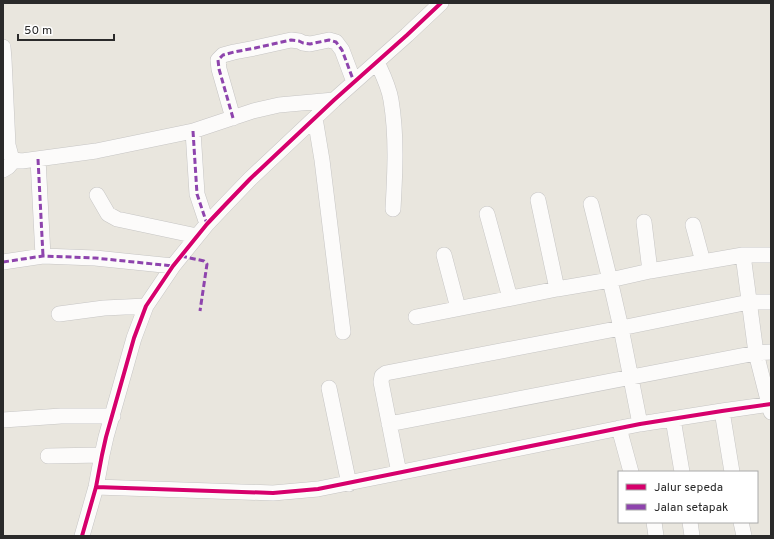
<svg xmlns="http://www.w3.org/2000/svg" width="774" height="539" font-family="Overpass,sans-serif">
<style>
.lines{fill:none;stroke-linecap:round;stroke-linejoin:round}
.minor-casing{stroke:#c6c5c4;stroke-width:16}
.minor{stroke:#fcfbfa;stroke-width:15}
.quiet{stroke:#8e44ad;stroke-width:3;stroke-dasharray:6 3;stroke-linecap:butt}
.cycleway-casing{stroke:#fff;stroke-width:6}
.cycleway{stroke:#d6006c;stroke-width:4}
</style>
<rect width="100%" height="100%" fill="#e9e6de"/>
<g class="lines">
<g class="minor-casing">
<path id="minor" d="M3,47L4,59L8,145L11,156L14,160L22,161L96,151L193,131L253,111L279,105L334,100
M377,62C383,75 389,87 391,100C397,136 395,173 393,209
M233,118L219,69L218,60L223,55L234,52L255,48L291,40L299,41L303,43L310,44L329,40L336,42L342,50L354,82
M315,118L322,160L343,332
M193,131L197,194L207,224
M38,159L43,256
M3,170L8,167L14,160
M97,195L108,214L117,219L197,236
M538,200L557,289
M591,204L610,280L621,328L640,424
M487,214L510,298
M644,222L650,271
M693,225L703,262
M444,255L458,308
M743,255L756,353L771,412
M3,262L43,256L95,258L173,266
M59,314L104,308L146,306
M416,317L557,289L610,280L650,271L743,255H771
M329,388L349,484
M722,411L732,472
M673,419L682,472
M3,420L61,416H113
M389,424L756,353L771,352
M619,428L631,472
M48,456L102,455
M399,473L381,382L382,376L386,373L621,328L749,302H771
M96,487L273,493L318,489L640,424L722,411L771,404
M654,522L656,536
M690,522L692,536
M741,522L744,536
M82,536L96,487L102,455L106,437L134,338L146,306L173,266L207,224L225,205L250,179L334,100L407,35L441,3"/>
</g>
<use href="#minor" class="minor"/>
<path class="quiet" d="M3,59H4
M233,118L219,69L218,60L223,55L234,52L255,48L291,40L299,41L303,43L310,44L329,40L336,42L342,50L354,82
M193,131L197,194L207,224
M38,159L43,256
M181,256L204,261L207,264L200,311
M3,262L43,256L95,258L173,266"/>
<g class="cycleway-casing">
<path id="cycleway" d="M96,487L273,493L318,489L640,424L722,411L771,404
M82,536L96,487L102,455L106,437L134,338L146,306L173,266L207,224L225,205L250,179L334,100L407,35L441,3"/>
</g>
<use href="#cycleway" class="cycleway"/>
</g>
<rect width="774" height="539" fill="none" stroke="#2a2a2a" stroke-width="8"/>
<rect x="618" y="471" width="140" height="52" fill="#ffffff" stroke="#aaaaaa"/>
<rect x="626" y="484" width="20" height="6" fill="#d6006c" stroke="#aaaaaa"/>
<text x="654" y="491" font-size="12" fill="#2a2a2a">Jalur sepeda</text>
<rect x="626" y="504" width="20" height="6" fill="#8e44ad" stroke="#aaaaaa"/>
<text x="654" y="511" font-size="12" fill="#2a2a2a">Jalan setapak</text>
<path d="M18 34v6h96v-6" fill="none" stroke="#2a2a2a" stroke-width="2"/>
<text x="24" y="34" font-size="12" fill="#2a2a2a" stroke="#ffffff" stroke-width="3" paint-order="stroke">50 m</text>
</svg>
